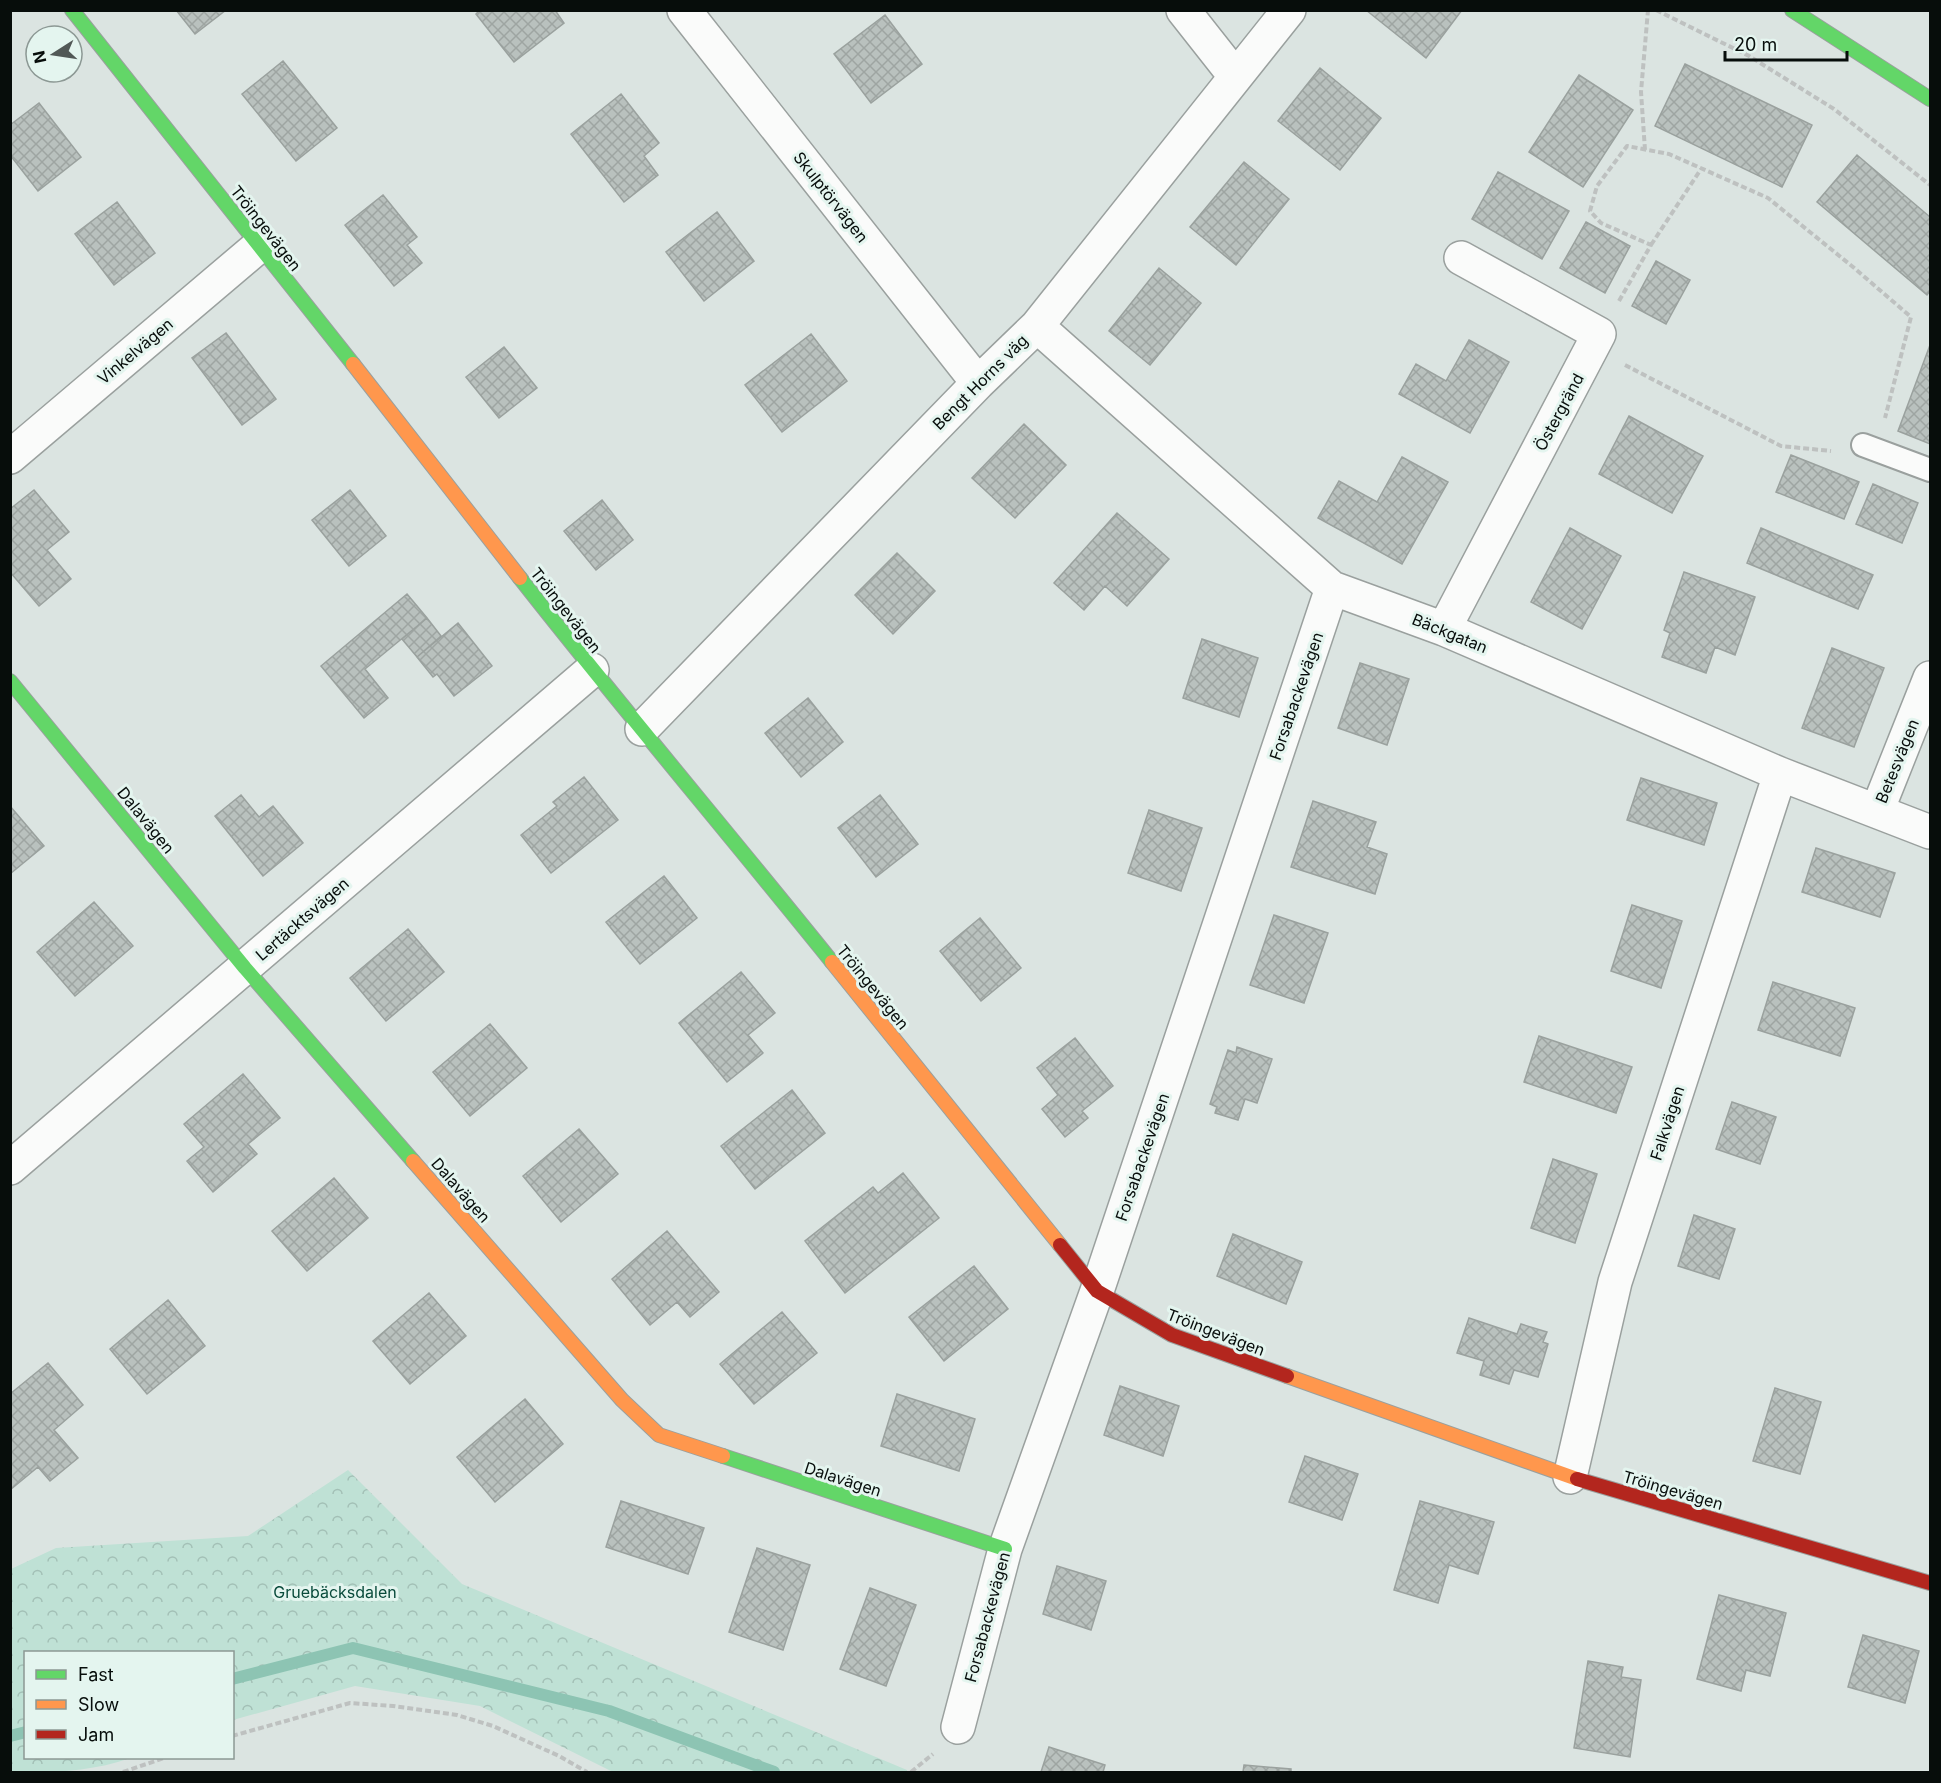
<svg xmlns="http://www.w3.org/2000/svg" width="1941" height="1783" font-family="Inter,sans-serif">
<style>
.park{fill:url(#park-crowns)}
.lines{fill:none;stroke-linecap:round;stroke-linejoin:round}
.stream{stroke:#8dc4b3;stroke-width:12}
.building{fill:url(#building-cross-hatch);stroke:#9aa19e;stroke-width:1.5}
.lane-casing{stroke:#9aa09e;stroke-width:26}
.street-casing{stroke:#9aa09e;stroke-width:36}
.fast-casing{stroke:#9aa09e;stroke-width:16}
.slow-casing{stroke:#9aa09e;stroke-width:16}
.jam-casing{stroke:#9aa09e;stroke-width:16}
.path{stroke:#bec1c0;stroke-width:4;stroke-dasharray:6 3;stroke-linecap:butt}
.lane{stroke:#fafbfa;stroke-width:22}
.street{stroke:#fafbfa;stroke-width:33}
.fast{stroke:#63d668;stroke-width:14}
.slow{stroke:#ff974d;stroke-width:14}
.jam{stroke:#b3261e;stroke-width:14}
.labels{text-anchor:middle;stroke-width:6;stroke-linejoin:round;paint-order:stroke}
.street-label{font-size:16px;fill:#070d0b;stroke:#e4f5ef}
.park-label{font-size:16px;fill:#094b3b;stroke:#e4f5ef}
</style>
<defs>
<pattern id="park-crowns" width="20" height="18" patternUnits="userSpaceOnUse" patternTransform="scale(1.5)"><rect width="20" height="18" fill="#bfe1d5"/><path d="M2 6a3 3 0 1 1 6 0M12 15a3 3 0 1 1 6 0" fill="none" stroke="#a3c0b6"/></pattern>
<pattern id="building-cross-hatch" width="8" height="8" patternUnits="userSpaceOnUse" patternTransform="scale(1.5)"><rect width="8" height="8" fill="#b9c1be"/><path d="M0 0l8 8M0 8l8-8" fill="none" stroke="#9ea5a2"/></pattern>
</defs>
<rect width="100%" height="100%" fill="#dbe4e1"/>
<path class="park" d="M348,1470L462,1584L907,1770V1772H613L480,1706L355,1686L233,1720L232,1652H26V1758H130C91,1772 51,1773 11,1772V1569L56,1548L248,1536Z"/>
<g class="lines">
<path class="stream" d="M232,1679L353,1648L609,1711L774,1772
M10,1736L26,1732"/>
</g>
<path class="building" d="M176,10H226L195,34Z
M480,10H555L564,23L514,62L476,14Z
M1366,10H1462L1426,58Z
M885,15L922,64L871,103L834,54Z
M283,61L337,128L296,161L242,94Z
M1685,64L1812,125L1782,187L1655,126Z
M1320,68L1381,118L1340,170L1278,121Z
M1579,75L1633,110L1583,187L1529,152Z
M621,94L659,143L644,156L658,175L624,202L571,134Z
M39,103L81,157L38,191L10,155V125Z
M1857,155L1930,217V291L1927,295L1817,202Z
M1244,162L1289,199L1236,265L1190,227Z
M1498,172L1569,211L1542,259L1472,219Z
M383,195L417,237L407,245L422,263L394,286L345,225Z
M117,202L155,253L114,285L75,234Z
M717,212L754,261L704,301L666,252Z
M1586,222L1630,246L1605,293L1560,268Z
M1656,261L1690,280L1666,324L1632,306Z
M1159,268L1201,303L1150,365L1109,331Z
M226,333L276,399L242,425L192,358Z
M811,334L847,381L782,432L745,385Z
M1469,340L1509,362L1470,433L1399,394L1416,364L1446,381Z
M1930,345V444L1898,431Z
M504,347L537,388L499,418L466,377Z
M1629,416L1703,456L1672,513L1599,474Z
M1024,424L1066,465L1015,518L972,478Z
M1791,455L1859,482L1844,519L1776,492Z
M1402,457L1448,482L1402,564L1318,518L1339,481L1377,502Z
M1873,484L1918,503L1902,543L1856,524Z
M34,490L69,532L47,550L71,579L39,606L10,572V509Z
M350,490L386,536L349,566L312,520Z
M602,500L633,540L596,570L564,531Z
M1117,513L1169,559L1127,606L1105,586L1084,610L1054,583Z
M1570,528L1621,556L1582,629L1531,602Z
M1761,528L1873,575L1858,609L1747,563Z
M897,553L935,591L893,634L855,595Z
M1684,572L1755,597L1735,655L1715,647L1706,673L1662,657L1670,633L1664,630Z
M407,594L427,618L365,669L388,698L364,718L321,666Z
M427,618L441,636L417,657L402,639Z
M458,623L492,666L454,696L437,674L433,677L417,657Z
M1202,639L1258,658L1239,717L1183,698Z
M1832,648L1884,668L1854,747L1802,728Z
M1360,663L1409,679L1387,745L1338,728Z
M808,698L843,742L801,777L765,733Z
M584,777L618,820L551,873L521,835L557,806L553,802Z
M1641,778L1717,803L1704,845L1627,820Z
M241,795L259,817L273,806L303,843L263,876L215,816Z
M880,795L918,844L876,877L838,828Z
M1313,801L1376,822L1367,847L1387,854L1375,894L1291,867Z
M10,806L44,846L10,874Z
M1149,810L1202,828L1181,891L1128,873Z
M1816,848L1895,873L1880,917L1802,892Z
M664,876L697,918L640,964L606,922Z
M94,902L133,946L75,996L37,952Z
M1632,905L1682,921L1661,988L1611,971Z
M1274,915L1328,933L1304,1003L1250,985Z
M980,918L1021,968L981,1001L940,951Z
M408,929L444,972L386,1021L350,978Z
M741,972L775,1013L748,1035L763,1053L727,1082L679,1023Z
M1773,982L1855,1008L1840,1056L1758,1030Z
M490,1024L527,1068L470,1116L433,1072Z
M1539,1036L1632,1067L1616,1113L1524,1082Z
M1075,1038L1113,1086L1082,1111L1088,1118L1065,1137L1042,1109L1058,1095L1037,1068Z
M1237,1047L1272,1059L1257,1103L1245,1099L1238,1120L1215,1113L1217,1107L1210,1104L1228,1050L1236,1053Z
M243,1074L280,1118L248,1144L257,1154L213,1192L187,1161L204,1147L184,1124Z
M792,1090L825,1133L755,1189L721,1146Z
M1732,1102L1776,1117L1760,1164L1716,1149Z
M579,1129L618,1174L561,1222L523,1176Z
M1553,1159L1597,1174L1575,1243L1531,1228Z
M903,1173L939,1218L845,1293L805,1241L873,1187L878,1193Z
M334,1178L368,1218L307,1271L272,1231Z
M1694,1215L1735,1229L1719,1279L1678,1266Z
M667,1231L719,1292L690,1317L677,1302L650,1325L612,1279Z
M1233,1234L1302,1262L1286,1304L1217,1276Z
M974,1266L1008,1309L944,1361L909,1317Z
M429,1293L466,1336L410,1384L373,1341Z
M168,1300L205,1346L147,1394L110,1349Z
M782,1312L817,1353L754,1404L720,1364Z
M1469,1318L1517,1334L1521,1324L1547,1332L1543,1342L1548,1344L1538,1377L1514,1370L1509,1384L1480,1375L1484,1361L1457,1353Z
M48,1363L83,1405L54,1430L78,1458L50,1481L38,1467L10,1490V1394Z
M1120,1386L1179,1406L1163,1456L1104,1435Z
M1775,1388L1821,1402L1800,1474L1753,1461Z
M897,1394L975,1419L959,1471L881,1446Z
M525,1399L563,1444L495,1502L457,1457Z
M1305,1456L1358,1474L1342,1520L1289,1502Z
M621,1501L704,1528L688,1574L606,1547Z
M1420,1501L1494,1522L1478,1574L1449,1565L1438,1603L1394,1590Z
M757,1548L810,1565L783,1650L729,1632Z
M1057,1566L1106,1581L1091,1630L1043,1614Z
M870,1588L916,1605L886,1686L840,1669Z
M1719,1595L1786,1613L1770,1676L1746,1670L1741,1691L1697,1679Z
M1863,1635L1919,1651L1905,1703L1848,1687Z
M1588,1661L1623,1667L1621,1677L1641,1680L1630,1757L1574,1748Z
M1049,1747L1105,1765L1103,1772H1041Z
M1244,1765L1291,1769V1772H1243Z"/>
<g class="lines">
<g class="lane-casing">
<path id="lane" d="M1863,445L1930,470"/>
</g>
<g class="street-casing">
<path id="street" d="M684,10L978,383
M1183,10L1235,76
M1037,326L1332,588L1444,629L1780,774L1930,832
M10,457L260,245
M1444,629L1599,334L1461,258
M642,729L978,383L1037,326L1289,10
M1877,811L1930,678
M10,1168L592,670
M1570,1477L1615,1282L1780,774
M958,1727L1005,1549L1097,1291L1332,588"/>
</g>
<g class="fast-casing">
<path id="fast" d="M72,10L353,364
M1792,10L1930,99
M520,578C622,708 729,834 832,962
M10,681L245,968L413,1161
M723,1456L1005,1549"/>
</g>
<g class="slow-casing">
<path id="slow" d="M353,364L520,578
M832,962L1060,1245
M413,1161L622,1400L659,1435L723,1456
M1287,1376L1577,1479"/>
</g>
<g class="jam-casing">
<path id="jam" d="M1060,1245L1097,1291L1172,1335L1287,1376
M1577,1479L1930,1583"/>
</g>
<path class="path" d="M1656,10L1749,56L1834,109L1930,185
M1645,150L1641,92L1648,10
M1651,245L1701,169
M1619,301L1651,245L1601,223L1590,211L1597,186L1627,146L1669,154L1768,198L1853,267L1911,317L1885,418
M1625,365L1781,446L1831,451
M232,1736L350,1703L393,1706L457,1715L493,1726L559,1756L587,1772
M123,1772L164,1758
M911,1772L933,1754"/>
<use href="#lane" class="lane"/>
<use href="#street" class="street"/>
<use href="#fast" class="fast"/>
<use href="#slow" class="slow"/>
<use href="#jam" class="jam"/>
</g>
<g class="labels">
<g class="street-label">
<text transform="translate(831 197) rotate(52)" y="6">Skulptörvägen</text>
<text transform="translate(266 228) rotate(52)" y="6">Tröingevägen</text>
<text transform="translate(135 351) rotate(-40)" y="6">Vinkelvägen</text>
<text transform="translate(980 382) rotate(-45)" y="6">Bengt Horns väg</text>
<text transform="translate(1559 412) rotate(-62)" y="6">Östergränd</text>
<text transform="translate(566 610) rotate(52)" y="6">Tröingevägen</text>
<text transform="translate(1450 633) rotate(22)" y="6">Bäckgatan</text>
<text transform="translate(1296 696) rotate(-71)" y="6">Forsabackevägen</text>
<text transform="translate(1897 761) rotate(-68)" y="6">Betesvägen</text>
<text transform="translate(146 820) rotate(51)" y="6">Dalavägen</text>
<text transform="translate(302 919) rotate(-41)" y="6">Lertäcktsvägen</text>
<text transform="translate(873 987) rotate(51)" y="6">Tröingevägen</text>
<text transform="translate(1667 1123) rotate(-72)" y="6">Falkvägen</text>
<text transform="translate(1142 1157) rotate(-71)" y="6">Forsabackevägen</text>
<text transform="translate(461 1190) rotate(49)" y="6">Dalavägen</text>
<text transform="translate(1216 1332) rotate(21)" y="6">Tröingevägen</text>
<text transform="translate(843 1479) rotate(18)" y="6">Dalavägen</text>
<text transform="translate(1673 1490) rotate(16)" y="6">Tröingevägen</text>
<text transform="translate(987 1617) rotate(-75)" y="6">Forsabackevägen</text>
</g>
<g class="park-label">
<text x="335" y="1598">Gruebäcksdalen</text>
</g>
</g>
<rect width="1941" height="1783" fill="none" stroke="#070d0b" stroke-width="24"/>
<rect x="24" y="1651" width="210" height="108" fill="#e4f5ef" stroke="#8c9894" stroke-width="1.5"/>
<rect x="36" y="1670" width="30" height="9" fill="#63d668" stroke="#8c9894" stroke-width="1.5"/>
<text x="78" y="1681" font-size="18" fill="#070d0b">Fast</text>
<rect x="36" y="1700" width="30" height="9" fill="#ff974d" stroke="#8c9894" stroke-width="1.5"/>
<text x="78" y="1711" font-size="18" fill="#070d0b">Slow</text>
<rect x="36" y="1730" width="30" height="9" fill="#b3261e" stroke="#8c9894" stroke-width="1.5"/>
<text x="78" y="1741" font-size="18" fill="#070d0b">Jam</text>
<g transform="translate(54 54) rotate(258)"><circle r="28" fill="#e4f5ef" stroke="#8c9894" stroke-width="1.5"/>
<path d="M0-4.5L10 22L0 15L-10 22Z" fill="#515856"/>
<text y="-9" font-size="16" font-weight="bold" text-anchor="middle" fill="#070d0b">N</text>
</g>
<path d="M1725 51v9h122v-9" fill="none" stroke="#070d0b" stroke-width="3"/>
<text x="1734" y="51" font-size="18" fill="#070d0b" stroke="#e4f5ef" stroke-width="4.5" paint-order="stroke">20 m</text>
</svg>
